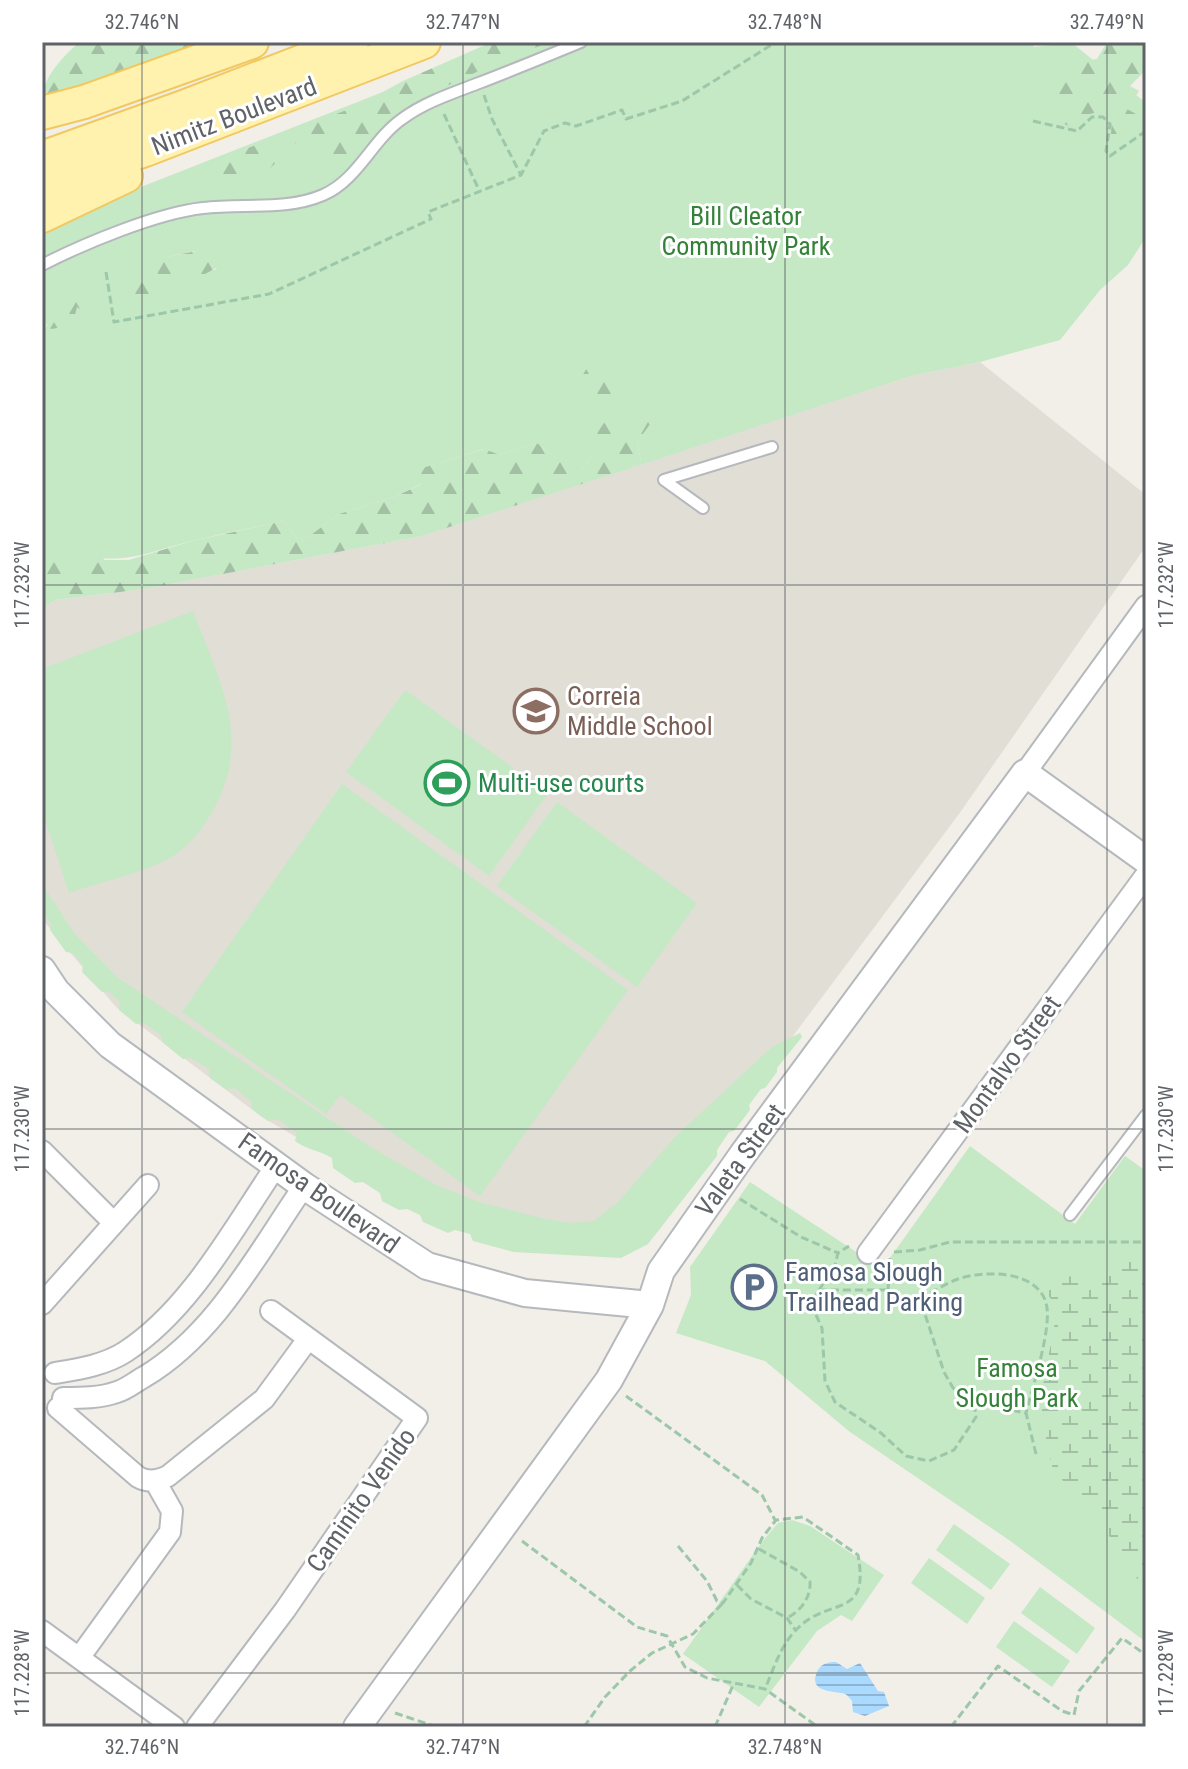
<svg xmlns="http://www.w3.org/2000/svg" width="1188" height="1769" font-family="'Roboto Condensed',sans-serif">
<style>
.education{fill:#e1ded6}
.green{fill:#c5e8c5;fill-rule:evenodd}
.forest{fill:url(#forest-firs)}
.wetland{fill:url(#wetland-marsh)}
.water{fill:url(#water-rules)}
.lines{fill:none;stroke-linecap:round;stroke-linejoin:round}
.service-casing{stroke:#b5b8bc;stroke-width:14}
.minor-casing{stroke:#b5b8bc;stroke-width:24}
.tertiary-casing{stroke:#b5b8bc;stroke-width:30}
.primary-casing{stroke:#f2c960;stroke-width:36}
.path{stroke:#9cc7a9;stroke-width:3;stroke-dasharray:8 4;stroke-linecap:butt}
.service{stroke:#fff;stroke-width:10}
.minor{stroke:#fff;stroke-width:20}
.tertiary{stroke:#fff;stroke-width:26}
.primary{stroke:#fff2af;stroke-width:32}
.ticks{fill:none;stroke:#5f6368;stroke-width:2;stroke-opacity:0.45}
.labels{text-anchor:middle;stroke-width:6;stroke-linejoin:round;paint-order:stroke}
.street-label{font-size:26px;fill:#5f6368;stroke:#fff}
.park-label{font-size:26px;fill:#348238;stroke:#fff}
.education-label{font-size:26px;fill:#785e54;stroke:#fff;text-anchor:start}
.leisure-label{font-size:26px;fill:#27864d;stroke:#fff;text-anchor:start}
.service-label{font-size:26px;fill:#4e5e75;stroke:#fff;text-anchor:start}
.neatline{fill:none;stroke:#5f6368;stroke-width:3}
.ticks-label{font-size:20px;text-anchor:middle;fill:#5f6368}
</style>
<defs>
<pattern id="forest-firs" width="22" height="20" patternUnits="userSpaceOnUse" patternTransform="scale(2)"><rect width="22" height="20" fill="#c5e8c5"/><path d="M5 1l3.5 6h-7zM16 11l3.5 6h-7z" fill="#a3c0a4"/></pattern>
<pattern id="wetland-marsh" width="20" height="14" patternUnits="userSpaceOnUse" patternTransform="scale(2)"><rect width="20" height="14" fill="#c5e8c5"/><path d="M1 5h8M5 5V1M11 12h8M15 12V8" fill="none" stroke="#a3c0a4"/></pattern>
<pattern id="water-rules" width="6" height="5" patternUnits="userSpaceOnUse" patternTransform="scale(2)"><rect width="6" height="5" fill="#aadaff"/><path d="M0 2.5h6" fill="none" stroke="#8eb4d2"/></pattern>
</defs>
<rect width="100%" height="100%" fill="#f1efe8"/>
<path class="education" d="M980,362L1146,495V546L959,814L633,1250L445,1224L262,1117L116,1007L42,919V608L56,600L144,589L422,536L911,376Z"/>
<path class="green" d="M510,42H1031L1034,47L1072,43L1146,103V237L1128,265L1100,290L1060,340L980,362L911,376L631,468L641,461L637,442L651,423L592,456L582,470L557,459L537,443L500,455L483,449L417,470L423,483L394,497L339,514L300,543L284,521C253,528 222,533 192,541C148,552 128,564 82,556L76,571L65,577L42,555V331L71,300L42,310V226ZM196,251L217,269L206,272L193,282L166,257Z
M193,611C221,684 256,746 207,820C197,836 185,850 168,859C140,874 100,882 69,893L42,810V669Z
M405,690L548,793L489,876L346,772Z
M342,784L628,990L480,1196L340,1095L326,1114L182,1012Z
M557,802L697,903L637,987L497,886Z
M42,884L74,933L117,977L369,1146L436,1185L479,1202L541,1218L570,1223L594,1221L618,1202L676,1136L772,1047L800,1033L802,1037L777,1068V1072L765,1088L761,1089L749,1105L750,1110L734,1131L729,1132L717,1150V1156L648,1244L621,1258L514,1252L473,1241L470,1234L455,1230L448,1233L423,1222L420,1215L407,1209L399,1210L382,1201L380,1193L363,1182L355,1183L333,1168L332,1158C319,1150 307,1150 295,1141L297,1133L278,1119L268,1121L252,1109V1102L235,1088L227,1090L210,1078L209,1069L191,1058L183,1059L162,1042L161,1035L144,1023L136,1024L119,1010L120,1002L109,992H102L82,972L83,966L73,953L66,952L50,930L51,924L42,911Z
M970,1146L1075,1224L1125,1156L1146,1171V1642L1009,1540L850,1432L765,1361L676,1333L691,1295L690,1267L750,1182L882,1269Z
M792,1520L810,1526L884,1575L852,1621L841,1615L817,1631L759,1707L683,1654L762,1542L778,1523Z
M954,1524L1010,1564L991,1590L936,1550Z
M929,1558L985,1598L967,1624L911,1583Z
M1040,1587L1095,1628L1077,1654L1021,1613Z
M1014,1621L1070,1661L1052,1687L996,1647Z"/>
<path class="forest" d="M80,42H213L211,45L42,100C42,78 64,55 80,42Z
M492,42H550L500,61L393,111L344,162L301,138L256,182L219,179L222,158L357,106L403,81Z
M1107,42H1146V70L1130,86L1139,91L1127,109L1136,114C1131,131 1129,142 1113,152L1110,150L1112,118L1103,111L1085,115L1078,129L1061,123L1043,83L1058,66L1097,59Z
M197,251L203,256L211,252L221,253L224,262C214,271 205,272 193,282L187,278C175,285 171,284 159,278L156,267L166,257Z
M137,273L148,274L157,283L153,300L141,307L130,305L125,299L123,281Z
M87,289L92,298L90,306L80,309L77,307L74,319L64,327L51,329L47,324L42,331V310L45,311L49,300L61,294L71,299L79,291Z
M605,362L614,367L622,392L617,403L598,410L583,399L579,381L590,363Z
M642,406L651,412V423L637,442L641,461L631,468L422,536L144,589L56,600L42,608V555L46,558H62L65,576L70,569L76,570L82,555L90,549L105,560H129L192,541L284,521L300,543L339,514L394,497L422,484L416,470L484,449L500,455L537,443L557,459L573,460L582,470L592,456L591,438L605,422L628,418Z"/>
<path class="wetland" d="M1121,1260H1146V1591L1118,1552L1102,1523L1053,1470L1039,1406L1056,1317L1053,1302L1037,1279L1038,1273L1062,1277L1103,1274Z"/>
<path class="water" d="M836,1662L847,1669L860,1663L878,1691L884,1692L889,1706L865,1716L853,1712L852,1701C849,1697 846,1693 841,1693C830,1691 807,1691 818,1670C822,1663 829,1662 836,1662Z"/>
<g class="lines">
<g class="service-casing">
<path id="service" d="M42,265C83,244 157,213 203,208C242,203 286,211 323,195C358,180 372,140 402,119C425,102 453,93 479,83C513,70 547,56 581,42
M703,508L664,480L772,447
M1070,1215L1146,1115"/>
</g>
<g class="minor-casing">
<path id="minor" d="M1025,773L1146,606
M42,1151L113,1222
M868,1253L1146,875
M42,1304L148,1185
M55,1373C79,1369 105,1365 125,1352C190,1310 233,1229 276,1166
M63,1398C81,1398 100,1398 117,1392C127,1389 135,1382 144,1377C216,1334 257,1254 304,1186
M58,1408L138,1477C148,1483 158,1481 168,1476L264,1399L308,1339
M42,1631L174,1727
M79,1658L170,1532L172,1511L155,1481
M197,1727L285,1610L417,1418L271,1311"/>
</g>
<g class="tertiary-casing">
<path id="tertiary" d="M42,970L56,991L110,1045L304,1186L427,1266L525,1293L650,1305
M357,1727L609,1380L650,1305L661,1271L743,1154L1025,773L1146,860"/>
</g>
<g class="primary-casing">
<path id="primary" d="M42,113L84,102L252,42
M42,158L186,106L352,42
M42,186L145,150L424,42
M42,216L126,176"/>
</g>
<path class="path" d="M484,95L492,119L521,175
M444,114L479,190
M1033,121L1077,131L1092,117H1103L1110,124L1106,151L1110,156L1146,131
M106,272L114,322L269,294L431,219L428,212L521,175L544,131L565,123L576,126L622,110L626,119L682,101L776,42
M740,1199L801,1237L838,1253
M894,1252L920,1250L950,1242H1146
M819,1290L835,1265L838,1253L849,1246
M888,1290L890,1258
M920,1299C932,1292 945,1284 958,1279C984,1270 1037,1270 1046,1303C1053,1326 1032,1388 1026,1413
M626,1396L762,1495L775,1520
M974,1403L953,1388L944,1372L920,1299L901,1297L888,1290H819L811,1304L822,1328L825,1381L835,1402L881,1433L906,1456L929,1461L954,1450L976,1417L974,1403L1026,1413L1036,1454
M522,1541L637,1627L667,1636L685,1667L707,1678L765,1689L818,1727
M678,1546L707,1581L717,1601L723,1603L751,1563L762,1538L776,1520L803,1517L858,1555C870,1620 830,1596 798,1628C781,1644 774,1668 765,1689
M759,1549L800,1572L810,1582C811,1597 801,1611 787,1618
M737,1585L751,1599L787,1618L796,1631
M395,1713L437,1727
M584,1727L605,1697L630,1671L652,1653L693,1634L722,1604
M715,1727L734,1683
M830,1727H837
M951,1727L998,1666L1062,1711L1074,1715L1079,1691L1122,1638L1146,1655"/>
<use href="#service" class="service"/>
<use href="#minor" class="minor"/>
<use href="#tertiary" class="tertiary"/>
<use href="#primary" class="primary"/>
</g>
<path class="ticks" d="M142,42V1727M463,42V1727M785,42V1727M1107,42V1727M42,585H1146M42,1129H1146M42,1673H1146"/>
<defs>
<g id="school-ring" transform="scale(2.3)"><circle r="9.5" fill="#fff" stroke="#8d6e63" stroke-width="1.5"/><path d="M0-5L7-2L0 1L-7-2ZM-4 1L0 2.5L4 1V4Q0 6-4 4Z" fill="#8d6e63"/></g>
<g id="stadium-ring" transform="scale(2.3)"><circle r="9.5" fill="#fff" stroke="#2e9e5b" stroke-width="1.5"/><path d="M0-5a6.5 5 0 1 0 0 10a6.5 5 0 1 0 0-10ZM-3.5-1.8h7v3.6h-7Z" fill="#2e9e5b"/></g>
<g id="parking-ring" transform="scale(2.3)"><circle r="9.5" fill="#fff" stroke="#5c6f8a" stroke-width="1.5"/><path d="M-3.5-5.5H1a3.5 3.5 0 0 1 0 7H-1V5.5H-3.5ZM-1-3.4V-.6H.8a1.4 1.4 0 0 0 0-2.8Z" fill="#5c6f8a"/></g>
</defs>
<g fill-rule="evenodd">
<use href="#school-ring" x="536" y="711"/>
<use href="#stadium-ring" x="447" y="783"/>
<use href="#parking-ring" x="754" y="1287"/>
</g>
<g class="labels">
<g class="street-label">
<text transform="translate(234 116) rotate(-21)" y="9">Nimitz Boulevard</text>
<text transform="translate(1007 1064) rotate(-54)" y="9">Montalvo Street</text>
<text transform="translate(740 1160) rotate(-54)" y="9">Valeta Street</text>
<text transform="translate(319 1193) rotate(35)" y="9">Famosa Boulevard</text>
<text transform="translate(361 1500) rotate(-55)" y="9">Caminito Venido</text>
</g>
<g class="park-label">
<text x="746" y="225">Bill Cleator<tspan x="746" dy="30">Community Park</tspan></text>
<text x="1017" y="1377">Famosa<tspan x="1017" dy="30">Slough Park</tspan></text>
</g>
<g class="education-label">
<text x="567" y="705">Correia<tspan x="567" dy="30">Middle School</tspan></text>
</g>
<g class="leisure-label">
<text x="478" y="792">Multi-use courts</text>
</g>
<g class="service-label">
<text x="785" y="1281">Famosa Slough<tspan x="785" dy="30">Trailhead Parking</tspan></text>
</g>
</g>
<rect width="1188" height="1769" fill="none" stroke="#ffffff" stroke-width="88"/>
<rect x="44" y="44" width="1100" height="1681" class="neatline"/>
<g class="ticks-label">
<text x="142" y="29">32.746°N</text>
<text x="463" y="29">32.747°N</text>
<text x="785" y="29">32.748°N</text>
<text x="1107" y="29">32.749°N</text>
<text transform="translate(22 585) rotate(-90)" y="7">117.232°W</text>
<text transform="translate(1166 585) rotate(-90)" y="7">117.232°W</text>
<text transform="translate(1166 1129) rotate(-90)" y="7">117.230°W</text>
<text transform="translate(22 1129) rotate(-90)" y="7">117.230°W</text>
<text transform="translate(22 1673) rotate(-90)" y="7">117.228°W</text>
<text transform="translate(1166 1673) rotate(-90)" y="7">117.228°W</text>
<text x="142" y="1754">32.746°N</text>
<text x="463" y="1754">32.747°N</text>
<text x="785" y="1754">32.748°N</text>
</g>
</svg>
